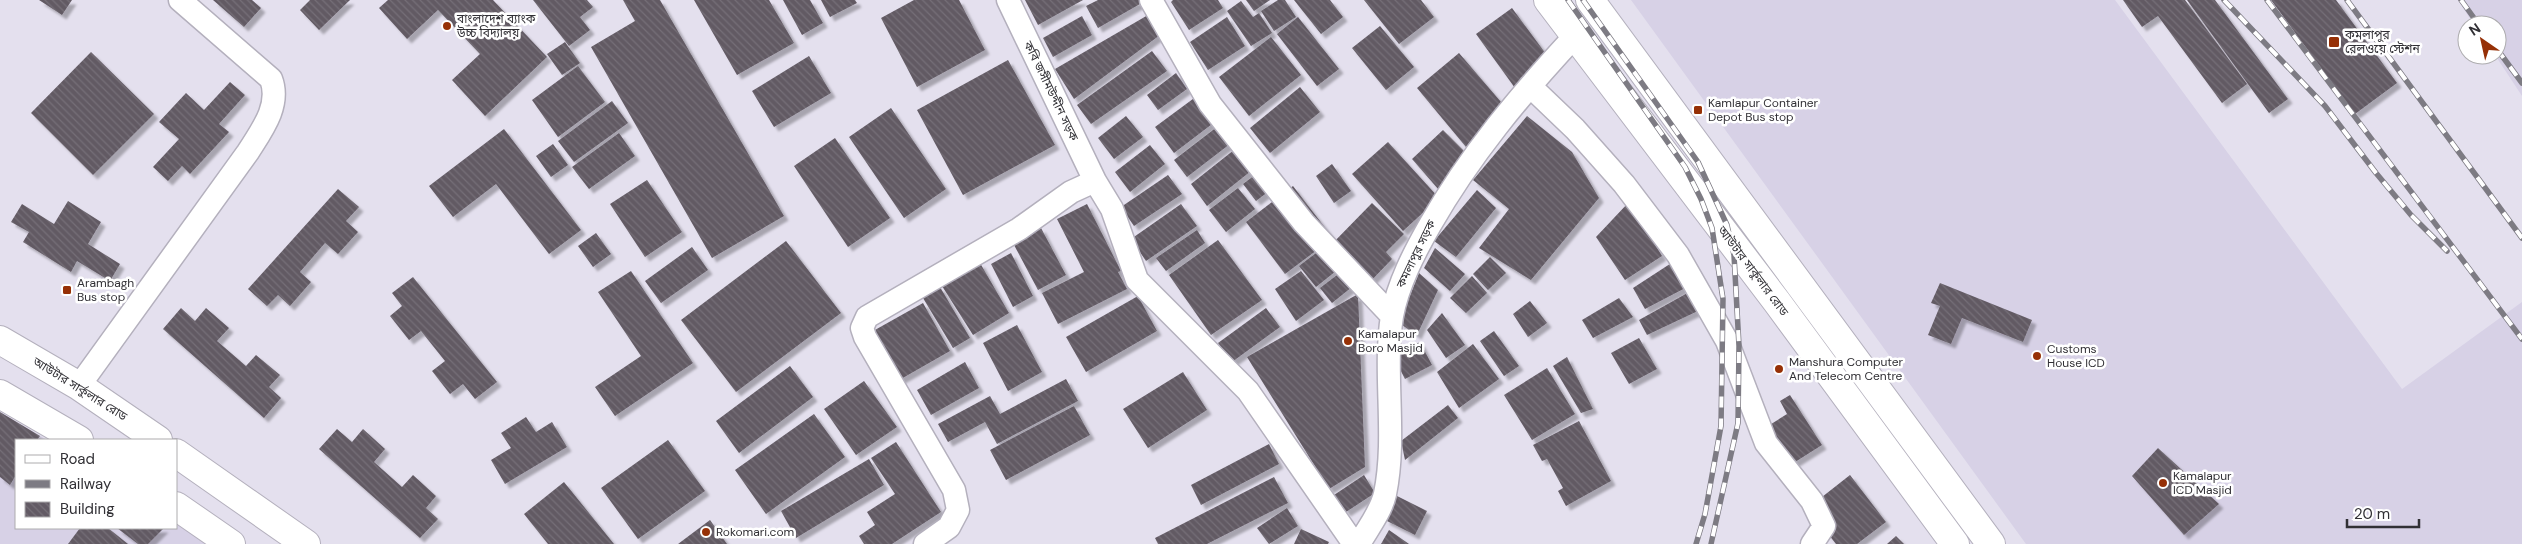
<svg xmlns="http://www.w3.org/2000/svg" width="2522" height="544" font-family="'DM Sans','Noto Sans Bengali',sans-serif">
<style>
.built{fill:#d7d1e6}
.building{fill:url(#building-back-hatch);filter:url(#shadow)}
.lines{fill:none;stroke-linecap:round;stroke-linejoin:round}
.street-casing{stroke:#b4b0bd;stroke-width:25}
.primary-casing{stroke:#b4b0bd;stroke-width:30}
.street{stroke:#fff;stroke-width:22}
.primary{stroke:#fff;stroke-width:28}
.rail-casing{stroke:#7d7b83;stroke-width:5.5}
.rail{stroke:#fff;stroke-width:4;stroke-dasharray:11;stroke-linecap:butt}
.poi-dot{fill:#963006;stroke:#fff;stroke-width:2}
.labels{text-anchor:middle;stroke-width:5;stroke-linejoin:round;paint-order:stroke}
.poi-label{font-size:12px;fill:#313035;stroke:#fff;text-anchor:start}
.street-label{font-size:12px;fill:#313035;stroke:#fff}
</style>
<defs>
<pattern id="building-back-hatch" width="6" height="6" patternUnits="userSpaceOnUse" patternTransform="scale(1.25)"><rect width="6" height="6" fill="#625a64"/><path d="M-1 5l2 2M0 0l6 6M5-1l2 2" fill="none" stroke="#756f77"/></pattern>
<filter id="shadow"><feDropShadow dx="4.5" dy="4.5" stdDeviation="1" flood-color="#0004"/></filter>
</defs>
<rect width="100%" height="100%" fill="#e4e0ee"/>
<path class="built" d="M1631,0H2115L2402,389L2522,302V544H2026Z
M2458,0H2522V96L2495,55H2497V25H2474Z
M0,412L47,440H16V528H176V524L207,544H0Z"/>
<path class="building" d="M39,0H72L62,15Z
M213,0H252L261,8L244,27Z
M310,0H350L319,30L300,10Z
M388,0H493L547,57L485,116L452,80L480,54L438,10L407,39L379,8Z
M533,0H587L593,7L580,17L590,30L569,46Z
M623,0H660L784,216L712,258L591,47L635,21Z
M694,0H769L794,43L737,75Z
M783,0H810L823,23L802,35Z
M821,0H855L857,3L830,17Z
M914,0H959L985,50L917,87L881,18Z
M1025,0H1083L1038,25Z
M1098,0H1147L1098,28L1086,6Z
M1173,0H1218L1223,8L1189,30L1171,2Z
M1246,0H1270L1254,11Z
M1278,0H1285L1296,17L1274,31L1261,11Z
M1294,0H1330L1343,17L1321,34Z
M1364,0H1421L1434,17L1399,44Z
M2123,0H2185L2247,84L2222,103L2158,16L2142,27Z
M2187,0H2215L2288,99L2269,113Z
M2271,0H2336L2397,83L2355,114Z
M1241,1L1253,17L1259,13L1272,33L1251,46L1227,11Z
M1512,8L1546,54L1515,88L1476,34Z
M1148,15L1164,32L1074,99L1055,69Z
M1082,16L1092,35L1053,57L1043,38Z
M1227,17L1245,46L1208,70L1190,42Z
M1298,17L1339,69L1317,86L1277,34Z
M1380,26L1414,67L1386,90L1352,48Z
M1271,37L1301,75L1249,116L1219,77Z
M565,42L580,63L562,75L547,54Z
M1152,51L1167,71L1091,124L1077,105Z
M91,52L154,114L93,175L31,113Z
M1459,53L1501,102L1466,147L1417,88Z
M809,56L831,93L774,127L752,91Z
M1008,60L1055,145L963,195L917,110Z
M578,66L605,102L558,137L532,100Z
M1176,73L1187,89L1158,110L1147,95Z
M230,82L245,95L219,124L229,132L190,174L182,166L168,181L153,167L179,139L159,122L186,93L204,110Z
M1300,87L1320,112L1270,153L1250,128Z
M1201,93L1220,118L1174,153L1155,127Z
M612,101L628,123L574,162L558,141Z
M891,108L946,189L904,218L849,137Z
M1126,116L1143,137L1114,159L1098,138Z
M1527,116L1572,152L1599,198L1531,280L1479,248L1509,209L1473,180Z
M1226,120L1239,137L1187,177L1174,160Z
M504,129L581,230L549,254L496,184L453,217L429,186Z
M1443,130L1464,151L1439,190L1412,159Z
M619,133L635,156L589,189L572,167Z
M835,138L890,218L848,247L794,166Z
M1244,142L1261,163L1207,206L1191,184Z
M1388,142L1439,198L1403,231L1352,174Z
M553,144L568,165L551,177L536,156Z
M1150,145L1165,164L1130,192L1115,172Z
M1332,164L1351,191L1334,203L1316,176Z
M1264,168L1278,184L1256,201L1243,184Z
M1168,175L1182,194L1134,226L1121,207Z
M647,180L682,232L645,257L610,204Z
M1293,186L1333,238L1285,274L1246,222Z
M1238,188L1255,209L1226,232L1209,210Z
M338,189L359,207L346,221L358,232L338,254L325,243L300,272L311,282L290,306L278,295L267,306L248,289Z
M1477,190L1496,208L1456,257L1434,241Z
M68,201L101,222L88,244L120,264L110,281L77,261L71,272L23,242L29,232L11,222L22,204L54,224Z
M1629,202L1662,256L1625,280L1596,237Z
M1372,203L1404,234L1386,252L1392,259L1369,283L1330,246Z
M1087,204L1121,271L1118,272L1127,289L1058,324L1042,293L1084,272L1057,219Z
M1181,204L1197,226L1146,261L1131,239Z
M1041,228L1066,275L1038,290L1013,243Z
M1197,230L1205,243L1166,271L1156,258Z
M596,233L611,254L593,267L578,246Z
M1218,240L1262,300L1211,335L1169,275Z
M786,241L841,313L736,392L681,320Z
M692,247L708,270L661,303L645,281Z
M1324,247L1341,267L1316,287L1299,266Z
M1435,248L1465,274L1450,291L1424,268Z
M1011,253L1033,296L1013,307L991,264Z
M1490,257L1506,273L1488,290L1473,274Z
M1676,260L1691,285L1645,309L1633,288Z
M980,263L1009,313L973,335L942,286Z
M631,271L693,363L615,416L595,387L641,356L598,292Z
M1301,271L1324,300L1296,321L1275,289Z
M1341,272L1352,287L1332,303L1320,288Z
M1419,273L1438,290L1417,335L1399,323Z
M1472,276L1487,293L1466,313L1450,298Z
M413,277L497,382L475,399L463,384L450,394L432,371L445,361L421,331L409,340L390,316L402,306L392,293Z
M1940,283L2032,320L2023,342L1962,318L1951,344L1928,335L1940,306L1931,303Z
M940,287L970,338L953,348L923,298Z
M1691,291L1700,310L1647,335L1639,320Z
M1358,294L1365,467L1329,489L1247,357Z
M1138,296L1157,331L1086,372L1066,337Z
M1619,298L1633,317L1593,338L1582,320Z
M1530,301L1547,323L1528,337L1513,314Z
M923,303L950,351L894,383L866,335Z
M181,308L195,321L206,308L229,328L217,341L246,366L256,355L280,375L269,387L281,398L264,418L163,329Z
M1266,308L1280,327L1232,362L1218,343Z
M1442,313L1465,345L1446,358L1427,330Z
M1017,325L1042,372L1008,391L983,343Z
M1494,331L1519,366L1504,376L1480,341Z
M1639,338L1657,369L1629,384L1611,353Z
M1420,342L1432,365L1405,379L1393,356Z
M1473,344L1499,379L1459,408L1437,372Z
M1567,357L1593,409L1581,413L1553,366Z
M965,362L979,388L931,415L917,390Z
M790,366L813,397L739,453L716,421Z
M1547,368L1575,414L1532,440L1504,395Z
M1183,372L1207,410L1148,448L1123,409Z
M1066,379L1078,401L997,444L985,422L948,442L938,424L990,396L1000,414Z
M864,381L897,427L856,455L824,409Z
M1790,395L1822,445L1784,469L1760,431L1787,414L1780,401Z
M1448,405L1458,418L1405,460L1401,441Z
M1074,406L1090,435L1006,480L990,450Z
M0,412L40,436L37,440H16V475L10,485L0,477Z
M814,414L845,457L766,514L735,470Z
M526,417L536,432L552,422L567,447L505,484L491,460L511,448L501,433Z
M1579,421L1611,481L1566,506L1558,491L1563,488L1547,459L1542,461L1533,445Z
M337,429L352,442L363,429L385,449L374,462L402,487L413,475L436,496L426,508L438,519L420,538L319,449Z
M668,440L705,491L638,539L601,488Z
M896,442L941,512L892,544H864L859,536L875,525L867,512L895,494L871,458Z
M1269,444L1279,464L1201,505L1191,485Z
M2158,448L2219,504L2184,535L2132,476Z
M869,459L884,485L796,538L781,511Z
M1364,475L1375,493L1346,512L1334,495Z
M1850,475L1886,522L1857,544H1836L1808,508Z
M1274,477L1288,503L1207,544H1158L1155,538Z
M564,482L614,544H548L524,514Z
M1397,496L1427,511L1415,535L1385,520Z
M1287,508L1298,526L1269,544L1257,528Z
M710,520L727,544H678Z
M80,528H108L128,544H68Z
M117,528H164L148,544H138Z
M1301,529L1329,542L1328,544H1294Z
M1389,530L1409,544H1381Z
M1896,536L1904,544H1887Z"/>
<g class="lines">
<g class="street-casing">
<path id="street" d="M1008,0L1095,181
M1151,0L1210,104L1304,223L1392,316
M1530,86L1575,129L1624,184L1678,255L1727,341L1766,443L1812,501L1824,526L1812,544
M79,386L248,152C262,130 281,105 271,79L180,0
M925,544L949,527L958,510L954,490L865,337L862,328L867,317L1019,229L1071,192L1095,181L1112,209L1137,280L1248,391L1354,544
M1359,544C1368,528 1381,512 1385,494C1397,436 1383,373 1392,316C1398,284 1414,253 1430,225C1470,155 1520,95 1575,36"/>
</g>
<g class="primary-casing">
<path id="primary" d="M1548,0L1777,302L1955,544
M1590,0L1991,544
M0,340L79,386L158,440
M0,394L79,440
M176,453L306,544
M176,506L231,544"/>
</g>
<use href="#street" class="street"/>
<use href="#primary" class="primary"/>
<g class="rail-casing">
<path id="rail" d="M1568,0L1685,167L1701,199L1712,228L1723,299L1721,426L1705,514L1696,544
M1583,0L1698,162L1727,225L1734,255L1739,346L1738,423L1711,544
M2224,0L2325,106L2376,173L2411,215L2447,251
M2267,0L2522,339
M2347,0L2522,238
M2461,0L2479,25
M2497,49L2522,83"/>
</g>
<use href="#rail" class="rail"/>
</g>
<g class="poi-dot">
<circle cx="447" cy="26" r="5"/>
<rect x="2328" y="36" width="12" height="12" rx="2.5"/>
<rect x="1693" y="105" width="10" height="10" rx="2.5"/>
<rect x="62" y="285" width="10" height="10" rx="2.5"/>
<circle cx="1348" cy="341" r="5"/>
<circle cx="2037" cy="356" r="5"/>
<circle cx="1779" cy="369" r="5"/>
<circle cx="2163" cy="483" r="5"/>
<circle cx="706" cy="532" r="5"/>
</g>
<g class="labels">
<g class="poi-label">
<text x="457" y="23">বাংলাদেশ ব্যাংক<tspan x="457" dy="14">উচ্চ বিদ্যালয়</tspan></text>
<text x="2345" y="39">কমলাপুর<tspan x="2345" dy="14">রেলওয়ে স্টেশন</tspan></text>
<text x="1708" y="107">Kamlapur Container<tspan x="1708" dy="14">Depot Bus stop</tspan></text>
<text x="77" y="287">Arambagh<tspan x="77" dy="14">Bus stop</tspan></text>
<text x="1358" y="338">Kamalapur<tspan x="1358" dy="14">Boro Masjid</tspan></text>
<text x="2047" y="353">Customs<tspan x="2047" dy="14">House ICD</tspan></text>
<text x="1789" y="366">Manshura Computer<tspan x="1789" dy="14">And Telecom Centre</tspan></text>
<text x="2173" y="480">Kamalapur<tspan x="2173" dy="14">ICD Masjid</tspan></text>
<text x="716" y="536">Rokomari.com</text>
</g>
<g class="street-label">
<text transform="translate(1051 91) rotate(64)" y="4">কবি জসীমউদ্দীন সড়ক</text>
<text transform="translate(1416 254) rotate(-64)" y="4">কমলাপুর সড়ক</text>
<text transform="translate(1753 271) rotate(53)" y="4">আউটার সার্কুলার রোড</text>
<text transform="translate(80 389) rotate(32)" y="4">আউটার সার্কুলার রোড</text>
</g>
</g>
<rect x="15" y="439" width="162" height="90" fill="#ffffff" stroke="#adacae"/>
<rect x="25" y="455" width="25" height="8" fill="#ffffff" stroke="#adacae"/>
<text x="60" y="464" font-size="15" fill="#313035">Road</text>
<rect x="25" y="480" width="25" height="8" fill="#7d7b83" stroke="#adacae"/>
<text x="60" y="489" font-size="15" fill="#313035">Railway</text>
<rect x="25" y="502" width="25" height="15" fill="url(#building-back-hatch)" stroke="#adacae"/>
<text x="60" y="514" font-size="15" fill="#313035">Building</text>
<g transform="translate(2482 40) rotate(326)"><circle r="24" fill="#ffffff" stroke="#adacae"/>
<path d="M0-4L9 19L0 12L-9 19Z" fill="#963006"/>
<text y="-8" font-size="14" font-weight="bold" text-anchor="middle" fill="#313035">N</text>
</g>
<path d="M2347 519v8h72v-8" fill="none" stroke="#313035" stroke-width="2.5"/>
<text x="2354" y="519" font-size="15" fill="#313035" stroke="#ffffff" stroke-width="4" paint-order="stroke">20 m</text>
</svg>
